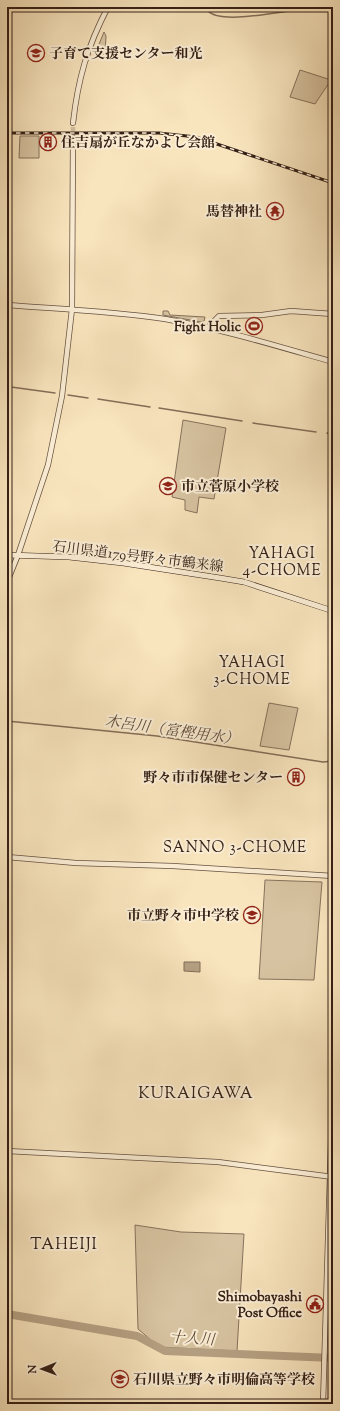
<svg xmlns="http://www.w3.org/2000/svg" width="340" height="1411" font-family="'Sorts Mill Goudy','Noto Serif JP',serif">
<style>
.green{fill:#d7c3a1;stroke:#86725c}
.water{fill:#b6a184;stroke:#826d58}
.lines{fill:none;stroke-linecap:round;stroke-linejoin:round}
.stream{stroke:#826d58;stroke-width:1.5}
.river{stroke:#b6a184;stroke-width:8}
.tertiary-tunnel{stroke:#d1bd9c;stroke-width:4.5;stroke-dasharray:4.5 2;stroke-linecap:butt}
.tertiary-casing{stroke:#665140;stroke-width:6}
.secondary-casing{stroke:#352016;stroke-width:6}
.tertiary{stroke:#faedd4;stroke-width:4.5}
.secondary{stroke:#faedd4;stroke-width:5}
.rail-casing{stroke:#352016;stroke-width:3}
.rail{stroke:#faedd4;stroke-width:1.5;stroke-dasharray:4.5;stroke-linecap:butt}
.labels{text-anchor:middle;stroke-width:4;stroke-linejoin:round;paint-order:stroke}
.poi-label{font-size:14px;font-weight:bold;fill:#352016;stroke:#faedd4;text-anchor:end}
.street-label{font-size:14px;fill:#352016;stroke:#faedd4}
.neighbourhood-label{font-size:15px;letter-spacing:1px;fill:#352016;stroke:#faedd4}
.water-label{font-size:15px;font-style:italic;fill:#624d3c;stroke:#faedd4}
.quarter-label{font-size:16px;letter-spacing:1px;fill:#352016;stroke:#faedd4}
</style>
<rect width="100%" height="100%" fill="#f8e4bd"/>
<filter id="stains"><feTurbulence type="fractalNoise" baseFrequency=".005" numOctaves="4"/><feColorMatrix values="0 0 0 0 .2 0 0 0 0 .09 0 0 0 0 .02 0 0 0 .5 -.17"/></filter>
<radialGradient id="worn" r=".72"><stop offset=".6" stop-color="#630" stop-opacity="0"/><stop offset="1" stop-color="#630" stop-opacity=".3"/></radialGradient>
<path class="green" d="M104,32L106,36L105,54H95Z
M300,70L331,80L315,104L290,97Z
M20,136H39V158H19Z
M163,311H168L170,315L205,317L204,321L201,322L163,315Z
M183,420L226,428L214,499L199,497L197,513L185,510V500L172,497Z
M269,703L298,708L289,750L260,746Z
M265,880L322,882L314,980L259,979Z
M135,1225L181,1232L244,1234L237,1351L159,1347L138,1329Z"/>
<path class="water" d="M184,962H200V972L184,971Z"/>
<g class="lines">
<path class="stream" d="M209,7L208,11C222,26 288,9 308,9C317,9 325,11 333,11
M11,387L55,393
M68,395L88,398
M98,399L150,407
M159,408L242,421
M253,423L316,432
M327,433L333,435
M7,721L157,736L323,762L333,761"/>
<path class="river" d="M7,1314L137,1336L165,1351L333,1358"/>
<path class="tertiary-tunnel" d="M73,138V123"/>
<g class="tertiary-casing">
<path id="tertiary" d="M73,123C78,79 87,47 108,7
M7,305C60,309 112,311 165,319C222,329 277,346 333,362
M207,328L219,316L262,315L291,311L333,314
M7,582L18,555L48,465L62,396L72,309L73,138
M7,857L76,863L173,866L333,876
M7,1151L218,1162L333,1177
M323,1404L333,1075"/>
</g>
<g class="secondary-casing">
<path id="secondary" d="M7,555L69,557L123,563L220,578L244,582L333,611"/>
</g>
<use href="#tertiary" class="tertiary"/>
<use href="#secondary" class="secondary"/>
<g class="rail-casing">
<path id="rail" d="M7,133H159L196,137L333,183"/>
</g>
<use href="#rail" class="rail"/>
</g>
<defs>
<g id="school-ring" transform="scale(0.9)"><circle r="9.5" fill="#faedd4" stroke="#8f2418" stroke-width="1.5"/><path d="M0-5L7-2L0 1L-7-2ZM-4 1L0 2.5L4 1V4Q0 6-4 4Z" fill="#8f2418"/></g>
<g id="building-ring" transform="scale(0.9)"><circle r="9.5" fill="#faedd4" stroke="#8f2418" stroke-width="1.5"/><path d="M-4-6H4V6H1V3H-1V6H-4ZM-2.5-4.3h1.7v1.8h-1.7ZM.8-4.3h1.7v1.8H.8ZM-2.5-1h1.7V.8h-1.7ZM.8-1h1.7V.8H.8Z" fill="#8f2418"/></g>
<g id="temple-ring" transform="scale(0.9)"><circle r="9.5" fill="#faedd4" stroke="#8f2418" stroke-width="1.5"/><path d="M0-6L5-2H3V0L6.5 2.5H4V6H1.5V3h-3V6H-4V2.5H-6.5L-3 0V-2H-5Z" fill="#8f2418"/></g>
<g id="stadium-ring" transform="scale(0.9)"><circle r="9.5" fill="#faedd4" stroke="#8f2418" stroke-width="1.5"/><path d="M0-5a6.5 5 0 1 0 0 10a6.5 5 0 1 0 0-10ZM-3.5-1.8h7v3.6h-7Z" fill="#8f2418"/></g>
<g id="civic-ring" transform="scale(0.9)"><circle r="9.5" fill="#faedd4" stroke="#8f2418" stroke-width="1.5"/><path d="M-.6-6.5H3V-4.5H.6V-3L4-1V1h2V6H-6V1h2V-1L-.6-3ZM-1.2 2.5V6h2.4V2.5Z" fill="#8f2418"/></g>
</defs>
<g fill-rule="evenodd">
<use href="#school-ring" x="36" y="53"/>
<use href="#building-ring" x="48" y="142"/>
<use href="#temple-ring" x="275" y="211"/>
<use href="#stadium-ring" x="254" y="326"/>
<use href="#school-ring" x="168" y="486"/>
<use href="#building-ring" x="296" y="777"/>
<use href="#school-ring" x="252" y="915"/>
<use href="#civic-ring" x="315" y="1304"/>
<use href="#school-ring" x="120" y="1379"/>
</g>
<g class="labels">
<g class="poi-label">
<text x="49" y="58" text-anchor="start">子育て支援センター和光</text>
<text x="61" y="147" text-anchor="start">住吉扇が丘なかよし会館</text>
<text x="262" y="216">馬替神社</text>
<text x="241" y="331">Fight Holic</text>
<text x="181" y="491" text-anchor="start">市立菅原小学校</text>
<text x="283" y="782">野々市市保健センター</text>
<text x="239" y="920">市立野々市中学校</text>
<text x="302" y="1301">Shimobayashi<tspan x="302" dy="16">Post Office</tspan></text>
<text x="133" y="1384" text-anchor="start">石川県立野々市明倫高等学校</text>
</g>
<g class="street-label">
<text transform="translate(138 556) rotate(7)" y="5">石川県道179号野々市鶴来線</text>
</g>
<g class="neighbourhood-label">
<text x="282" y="558">YAHAGI<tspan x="282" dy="17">4-CHOME</tspan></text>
<text x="252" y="667">YAHAGI<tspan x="252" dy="17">3-CHOME</tspan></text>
<text x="235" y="852">SANNO 3-CHOME</text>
</g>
<g class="water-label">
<text transform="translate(172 730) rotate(8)" y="5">木呂川（富樫用水）</text>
<text transform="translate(192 1338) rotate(4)" y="5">十人川</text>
</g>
<g class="quarter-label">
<text x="196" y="1098">KURAIGAWA</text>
<text x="64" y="1249">TAHEIJI</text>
</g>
</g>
<rect width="340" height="1411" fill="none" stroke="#f8e4bd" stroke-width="24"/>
<rect x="8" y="8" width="324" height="1395" fill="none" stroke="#352016" stroke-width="2"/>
<rect x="12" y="12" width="316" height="1387" fill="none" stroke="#352016"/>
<g transform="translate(42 1369) rotate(269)" stroke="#faedd4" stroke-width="3" paint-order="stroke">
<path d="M0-3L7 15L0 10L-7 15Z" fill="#352016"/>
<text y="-6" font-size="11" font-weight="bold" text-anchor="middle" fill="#352016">N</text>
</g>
<rect width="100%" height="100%" filter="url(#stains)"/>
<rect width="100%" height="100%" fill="url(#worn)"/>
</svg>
